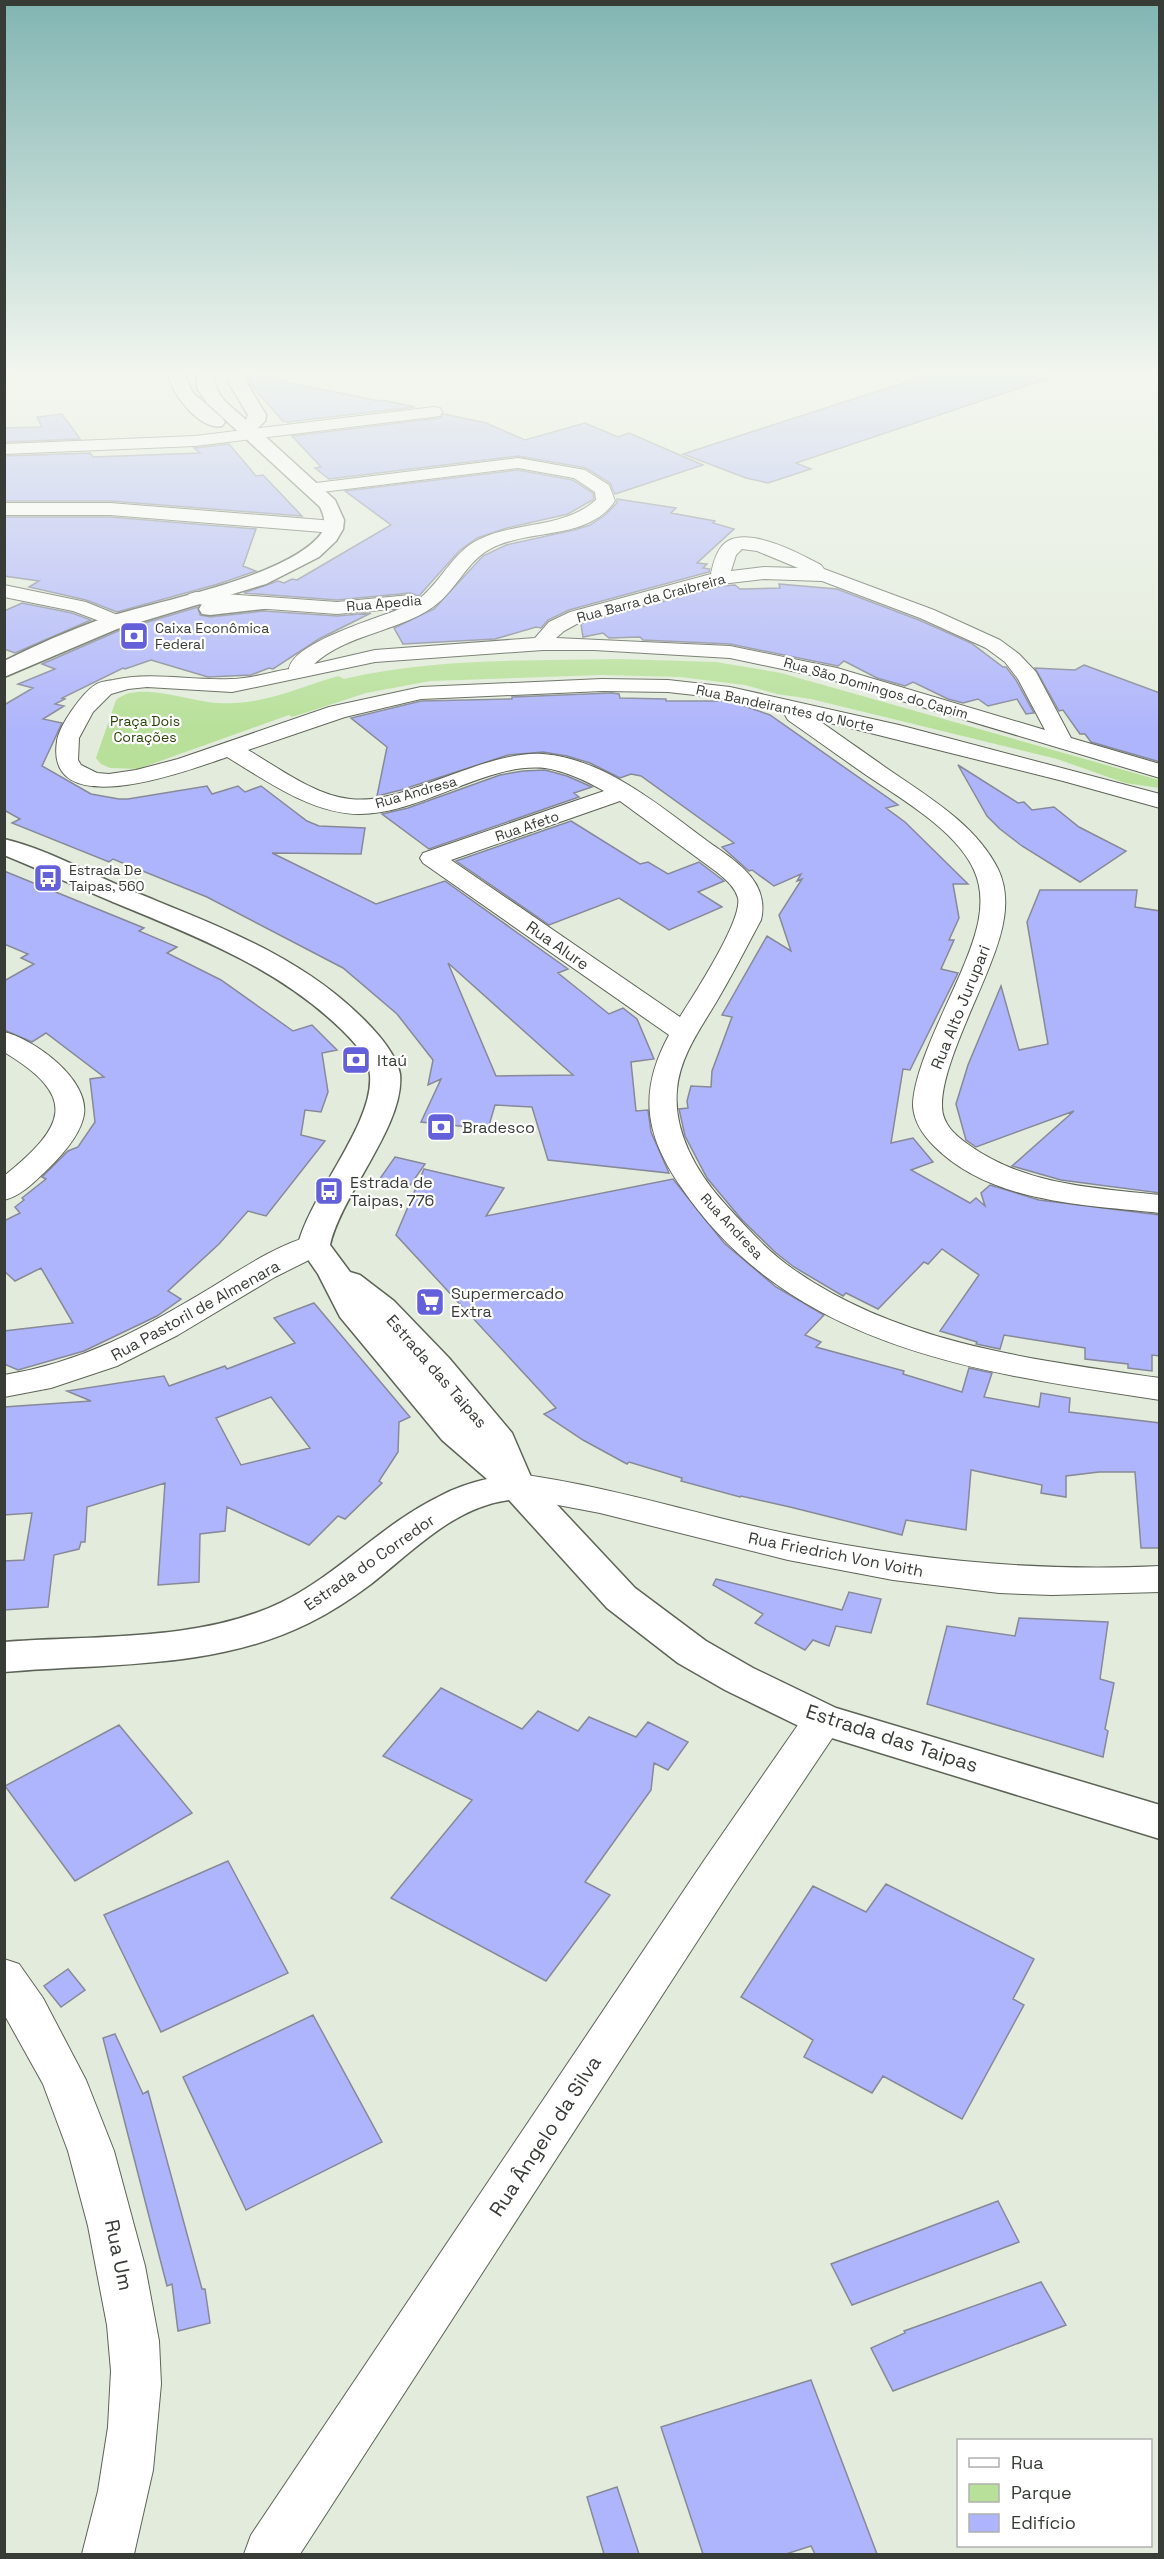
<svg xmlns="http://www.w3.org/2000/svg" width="1164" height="2559" font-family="'Space Grotesk',sans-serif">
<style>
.green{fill:#b8e09a}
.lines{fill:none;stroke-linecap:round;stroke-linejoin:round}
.stream{stroke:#88b761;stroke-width:5}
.building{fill:#afb5fc;stroke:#878998;stroke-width:1.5;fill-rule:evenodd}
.minor-casing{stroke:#5d6457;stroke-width:2}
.major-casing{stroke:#5d6457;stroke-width:3}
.minor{fill:#fff;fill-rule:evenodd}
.major{fill:#fff;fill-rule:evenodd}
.labels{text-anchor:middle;stroke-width:4.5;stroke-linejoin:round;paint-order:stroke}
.far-street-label{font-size:14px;fill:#383c36;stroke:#fff}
.far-poi-label{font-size:14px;fill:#383c36;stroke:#fff;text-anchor:start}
.far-park-label{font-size:14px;fill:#274505;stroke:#fff}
.street-label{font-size:16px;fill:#383c36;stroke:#fff}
.poi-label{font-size:16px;fill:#383c36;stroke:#fff;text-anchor:start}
.near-street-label{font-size:20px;fill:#383c36;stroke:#fff}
</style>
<rect width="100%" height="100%" fill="#e3ecdc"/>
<path class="green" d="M618,659L716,662L781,673L1159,780V788L1125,783L1057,759L811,699L777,694L745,685L680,677L602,675L430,681L366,693L292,717L289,715L138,769L110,768L101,764L96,758L116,700C138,680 191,702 219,703C260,706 298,688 338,676L344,679C433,658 526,661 618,659Z"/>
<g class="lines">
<path class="stream" d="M4,374H9"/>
</g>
<path class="building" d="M247,374L379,401L382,400L415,407L288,422L283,421L250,384Z
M931,374H1048L1049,378L796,463L811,469L768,483L746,478L683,454Z
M62,414L80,439L4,442V428L42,427L37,417Z
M444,414L486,423L525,440L585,423L618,437L629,433L703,465L615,494L610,483L586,468L518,456L329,479L315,468L321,467L292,436L440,418Z
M229,444L256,476L263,475L302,516L110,501H4V456L90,453L93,457L200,453L194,448Z
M518,470L573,480L593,493L594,499L568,514L507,528L477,538L459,551L419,596L410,593L337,600L244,593L278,581L284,583L292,579L297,580L391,525L345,491Z
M617,499L676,508L671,513L715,521L713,523L734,529L697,563L707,564L703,568L710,569L709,572L569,610L548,620L541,628L536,627L495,639L403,644L394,628L434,609L483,556L506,545L574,530L590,525L605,515L617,503Z
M4,517H110L256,529L243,566L256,571L218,584L117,612L86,600L29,587L39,581L4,576Z
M779,584L837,589L919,620L971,643L1003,667H1006L1016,680L1034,713L1026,714L1017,699L988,706L978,699L963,703L948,699L913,682L905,686L877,678L844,661L838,666L730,644L643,640L640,637L609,638L603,633L583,637L581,624L585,622L721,586L735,585L740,589L780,588Z
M22,603L72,613L91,620L15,653L4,649V611Z
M198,607L200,615L210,617L264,611L337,616L371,613L319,639L273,669L269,668L251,675L208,677L151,660L125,669L123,668L62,698L65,699L55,704L64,706L43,719L62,723L42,766L91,794L119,799H128L207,786L212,794L238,786L245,792L261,786L307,821L319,826L365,828L361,854L272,853L376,904L445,881L568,969L558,973L609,1014L623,1008L637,1019L654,1059L631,1062L636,1111L648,1110L651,1132L669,1173L548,1160L532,1107L495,1105L488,1129L421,1122L441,1079L428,1085L433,1060L397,1014L343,968L207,897L113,859L109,862L12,823L20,819L4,810V705L33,688L18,684L55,669L42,664L118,631ZM448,963L573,1075L496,1076Z
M1084,665L1160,693V762L1091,742L1085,734H1080L1063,710L1059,711L1035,668L1075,670Z
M612,693L619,694L620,698L666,699V701H730L770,715L898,805L886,808L905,822L968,884H953L959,918L949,940H954L941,969L958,973L910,1070L903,1069L891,1143L913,1138L933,1162L911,1170L970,1203L976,1198L985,1206L981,1193L990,1185L1039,1200L1160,1215V1356L1152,1355V1371L1128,1368V1364L1085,1359V1348L1004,1335L1000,1349L976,1344L977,1342L940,1331L979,1275L942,1249L928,1264L924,1262L878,1309L846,1293L843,1296L794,1267L776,1253L742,1220L707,1178L685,1136L679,1109L688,1108L687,1101L691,1086L711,1087L712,1071L732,1017L722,1015L767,936L791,951L779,915L802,879L797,881L801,874L774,886L752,870L749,871L722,847L734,843L641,776L631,774L620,778L590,763L567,756L543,752L508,755L401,790L377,796L387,747L351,718L421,701L512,699V697Z
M958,765L1018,803L1024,802L1032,810L1054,807L1079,827L1126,851L1080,882L1022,846L1000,829L987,816Z
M545,770L567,776L592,787L574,793L579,797L429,849L382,814L408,808L500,775L523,771Z
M571,821L640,864L648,862L668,874L699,862L724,881L698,892L722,907L669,930L619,898L549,925L456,861Z
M4,871L144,928L139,931L177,947L167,953L221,980L293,1031L312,1025L337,1050L322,1053L328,1092L321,1112L305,1110L301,1135L325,1141L266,1216L248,1211L219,1244L168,1291L181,1299L157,1316L84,1351L18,1370L4,1364V1331L73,1323L41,1268L15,1281L4,1271V1221L20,1213L15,1207L24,1200L22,1198L46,1179L42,1177L68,1151L78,1147L95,1122L90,1079L104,1077L46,1033L32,1042L4,1030V981L34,964L21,958L28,954L4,944Z
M1040,890H1137L1135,907L1160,911V1193L1061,1180L1012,1166L1074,1111L976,1147L966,1140L956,1104L968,1065L1001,986L1019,1050L1048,1044L1027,922Z
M395,1157L425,1164L409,1187L379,1180Z
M424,1169L504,1188L486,1216L673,1179L724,1243L776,1287L824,1315L805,1335L821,1342L816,1347L904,1371L903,1374L962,1392L969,1368L992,1373L984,1397L1039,1407L1041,1393L1070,1398L1069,1412L1160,1423V1548H1141L1135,1472H1099L1066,1476V1497L1041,1493L1042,1485L971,1470L966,1530L906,1520L902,1535L790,1507L741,1496L740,1497L681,1481L682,1478L629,1462L627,1464L583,1440L544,1414L556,1408L396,1235Z
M314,1303L410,1417L399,1422L398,1452L379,1481L382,1483L345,1519L338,1516L309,1545L227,1507L225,1531L200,1534L199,1582L158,1585L165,1483L87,1507L85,1542H81L79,1549L54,1555L48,1607L4,1610V1561L24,1560L32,1513L4,1515V1407L91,1401L67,1391L164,1376L169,1386L225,1366L227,1369L295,1343L274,1318ZM271,1397L310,1448L241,1465L216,1418Z
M716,1579L842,1610L849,1592L881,1599L871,1633L836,1626L829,1646L813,1640L805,1650L755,1623L763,1614L713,1585Z
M1019,1618L1108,1622L1100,1679L1114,1683L1105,1729L1108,1731L1103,1757L927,1704L947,1626L1015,1636Z
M441,1688L522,1729L538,1711L578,1731L589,1717L636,1737L648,1722L688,1742L668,1770L654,1763L651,1790L585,1882L610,1895L546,1981L391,1898L472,1800L383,1756Z
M119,1725L192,1813L75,1881L5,1786Z
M228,1861L288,1973L161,2032L104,1915Z
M886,1884L1034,1959L1013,1999L1024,2005L962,2119L883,2076L872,2093L804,2057L813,2040L741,1997L813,1886L866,1912Z
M68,1969L85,1990L61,2007L44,1986Z
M313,2015L382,2142L246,2210L183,2077Z
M115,2034L143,2094L148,2091L202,2289H205L210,2323L178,2331L172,2284L167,2286L103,2038Z
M998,2201L1019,2242L852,2305L831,2264Z
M1041,2282L1066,2325L893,2391L871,2348L905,2333L904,2331Z
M811,2380L877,2554H815L811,2546L786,2554H703L661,2427Z
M617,2487L639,2554H604L587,2497Z"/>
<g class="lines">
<g class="minor-casing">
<path id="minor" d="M434,407L440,408L442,412L440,416L195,446L4,454V444L195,436Z
M518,458L585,470L609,485L615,501C588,541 528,528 490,549C466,562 456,591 433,607C397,632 347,634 314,664L375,650L535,638L549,622L570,612L711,574C713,564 717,547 728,541C752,528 799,553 821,565L824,569L934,610L1000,640L1019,654L1036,672L1071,738L1160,764V778L825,678L730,658L594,650H543L375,662L232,692L147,687L128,689L111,694L93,712L79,738L78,760L81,765L97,773L109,774L136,770L178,759L329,707L421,687L602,679L668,680L730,687L899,725L1160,794V808L1063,781L818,720C840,735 862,751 885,767C925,795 975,823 998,869C1013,900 1002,935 990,965C976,1002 941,1070 942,1106C942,1124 955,1135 969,1145C1025,1185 1093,1188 1160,1195V1213C1085,1205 990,1203 934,1146C923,1135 914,1122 913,1106C913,1070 947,1006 962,970C975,939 989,903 974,870C956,830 901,799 866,775C840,757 814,738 788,720L785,715L787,713L730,699L668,692L602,691L421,699L345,717L248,750C279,768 314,795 350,799C384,803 419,786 451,775C479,765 513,752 543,754C606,759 661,807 710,843C737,862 770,882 761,920C748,944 736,968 722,992C705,1023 680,1053 677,1090C673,1132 697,1173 725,1204C746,1227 767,1251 793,1269C899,1344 1035,1360 1160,1378V1400C981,1373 791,1349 681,1187C645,1135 638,1092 669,1035L423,863L420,858L423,853L604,791C586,781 566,771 545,768C486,762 422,814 360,814C312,814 267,781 227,757C190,770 44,825 57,741C59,726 82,693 95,685C99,682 107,681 113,680C153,671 191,681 231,679C250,679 271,672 289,669C293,642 379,618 402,608L337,614L196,604L189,602L186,598L189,594L196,592L337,602L410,595L419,599C441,582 452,553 478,540C516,521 563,529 596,500L595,492L574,478L518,468L314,493L308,492L305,488L308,484ZM742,549L757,551L798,568L764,567L731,571L736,555ZM764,579L822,581L920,618L986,648L1005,662L1018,679L1045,730L837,668L730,646L556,638L564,631L584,620L721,584ZM620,801L718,873C726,880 735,887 738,898C743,920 693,996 680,1017L451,860Z
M4,503H110L334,521L341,523L343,527L341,531L334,533L110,515H4Z
M4,585L86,602L125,618L128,622L125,626L118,628L73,611L4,597Z
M4,1032C34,1039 89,1079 84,1114C81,1134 63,1154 49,1168C36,1180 22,1196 4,1200V1176C66,1126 79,1097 4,1052Z
M314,1235L325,1238L329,1245L325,1252L275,1277L178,1335L117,1366L51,1388L4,1397V1375C83,1362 140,1330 207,1290C240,1270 276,1245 314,1235Z
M518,1474C610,1486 698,1515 789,1534C912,1560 1034,1572 1160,1566V1592L1052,1595L999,1593L893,1580L788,1560L600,1513L506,1495L501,1486L506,1477Z
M823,1705L837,1709L842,1720L837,1731L733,1886L300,2554H244L251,2535L703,1862L809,1709Z
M4,1959L19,1964L43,1998L86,2080L114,2151L145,2266L159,2341L161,2384L153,2470L134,2554H82L98,2491L108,2427L111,2371L107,2325L88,2226L68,2151L43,2084L4,2014Z"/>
</g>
<g class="major-casing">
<path id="major" d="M169,374H185L192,392L222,418L225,422L222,426C201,431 170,393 169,374Z
M197,374H213C217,400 228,403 246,420L248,415L229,383L228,374H245L247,383L266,415L265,421L257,429L335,500L344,520L343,529L336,541L319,557L266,584L117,629L4,677V661C36,645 68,631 101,619C156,601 287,578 321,534C327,526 324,515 320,507L207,403L197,388Z
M265,598L272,600L276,604L272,608L210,615L202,614L199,609L202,604L210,603Z
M4,839C43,848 81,869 118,885C208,923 304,954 372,1028C383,1040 397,1057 400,1074C405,1125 342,1193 330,1245L350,1272L360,1275L394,1301L449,1358L512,1433L531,1477L635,1588L706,1641L753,1668L836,1708L1160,1805V1839L809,1731L725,1690L678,1663L607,1608L509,1500C454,1507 413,1551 371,1584C351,1599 331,1612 309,1623C215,1670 107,1663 4,1672V1642C93,1635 201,1642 282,1602C339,1574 382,1524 440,1496C455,1488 470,1483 487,1479L442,1440L340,1317L318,1274L298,1245C311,1193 374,1124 370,1075C369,1057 354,1042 342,1030C277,967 195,936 113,902C77,887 41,870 4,855Z"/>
</g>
<use href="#minor" class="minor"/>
<use href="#major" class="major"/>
</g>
<linearGradient id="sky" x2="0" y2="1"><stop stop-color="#81b5b2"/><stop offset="0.51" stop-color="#f2f6ef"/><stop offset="1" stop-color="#f2f6ef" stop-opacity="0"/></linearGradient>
<rect width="1164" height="732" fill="url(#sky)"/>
<defs>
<g id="bank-square" transform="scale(1.5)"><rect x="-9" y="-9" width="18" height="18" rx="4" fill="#6460d9" stroke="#fff"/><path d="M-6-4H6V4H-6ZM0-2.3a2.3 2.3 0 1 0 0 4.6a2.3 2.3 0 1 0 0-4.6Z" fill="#fff"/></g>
<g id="bus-square" transform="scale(1.5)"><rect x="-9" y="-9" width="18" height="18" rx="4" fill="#6460d9" stroke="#fff"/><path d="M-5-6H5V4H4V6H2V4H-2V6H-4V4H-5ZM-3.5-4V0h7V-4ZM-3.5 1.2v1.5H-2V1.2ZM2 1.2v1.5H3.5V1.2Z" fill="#fff"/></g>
<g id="supermarket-square" transform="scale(1.5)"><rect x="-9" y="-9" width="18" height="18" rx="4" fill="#6460d9" stroke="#fff"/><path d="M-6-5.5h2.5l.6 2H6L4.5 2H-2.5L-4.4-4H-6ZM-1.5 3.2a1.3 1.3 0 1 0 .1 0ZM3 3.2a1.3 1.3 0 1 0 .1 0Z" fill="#fff"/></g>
</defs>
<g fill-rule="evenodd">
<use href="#bank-square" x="134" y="636"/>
<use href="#bus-square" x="48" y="878"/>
<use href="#bank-square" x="356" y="1060"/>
<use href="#bank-square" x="441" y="1127"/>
<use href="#bus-square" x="329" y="1191"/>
<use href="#supermarket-square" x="430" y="1302"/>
</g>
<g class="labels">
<g class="far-street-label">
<text transform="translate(651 598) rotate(-15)" y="5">Rua Barra da Craibreira</text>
<text transform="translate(384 603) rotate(-5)" y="5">Rua Apedia</text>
<text transform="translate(876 688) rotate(16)" y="5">Rua São Domingos do Capim</text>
<text transform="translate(785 708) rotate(12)" y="5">Rua Bandeirantes do Norte</text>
<text transform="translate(416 792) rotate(-16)" y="5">Rua Andresa</text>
<text transform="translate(527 826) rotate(-19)" y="5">Rua Afeto</text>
<text transform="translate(732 1226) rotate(47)" y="5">Rua Andresa</text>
</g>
<g class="far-poi-label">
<text x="155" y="633">Caixa Econômica<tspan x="155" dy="16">Federal</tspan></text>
<text x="69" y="875">Estrada De<tspan x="69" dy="16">Taipas, 560</tspan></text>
</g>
<g class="far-park-label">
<text x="145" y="726">Praça Dois<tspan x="145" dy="16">Corações</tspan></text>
</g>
<g class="street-label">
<text transform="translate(558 945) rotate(35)" y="6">Rua Alure</text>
<text transform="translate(960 1007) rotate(-68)" y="6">Rua Alto Jurupari</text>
<text transform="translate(195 1310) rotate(-29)" y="6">Rua Pastoril de Almenara</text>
<text transform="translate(437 1371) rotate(49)" y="6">Estrada das Taipas</text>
<text transform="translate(836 1554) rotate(11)" y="6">Rua Friedrich Von Voith</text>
<text transform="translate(369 1562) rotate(-35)" y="6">Estrada do Corredor</text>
</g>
<g class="poi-label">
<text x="377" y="1066">Itaú</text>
<text x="462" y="1133">Bradesco</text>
<text x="350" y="1188">Estrada de<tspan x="350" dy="18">Taipas, 776</tspan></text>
<text x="451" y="1299">Supermercado<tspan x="451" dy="18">Extra</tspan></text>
</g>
<g class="near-street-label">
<text transform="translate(892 1738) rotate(18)" y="7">Estrada das Taipas</text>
<text transform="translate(545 2136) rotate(-57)" y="7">Rua Ângelo da Silva</text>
<text transform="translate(119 2255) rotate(78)" y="7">Rua Um</text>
</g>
</g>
<rect width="1164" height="2559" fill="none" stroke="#383c36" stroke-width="12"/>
<rect x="957" y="2439" width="195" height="108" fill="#ffffff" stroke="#afb1af" stroke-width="1.5"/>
<rect x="969" y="2458" width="30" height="9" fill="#ffffff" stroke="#afb1af" stroke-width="1.5"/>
<text x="1011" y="2469" font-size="18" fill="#383c36">Rua</text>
<rect x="969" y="2484" width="30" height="18" fill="#b8e09a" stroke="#afb1af" stroke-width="1.5"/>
<text x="1011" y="2499" font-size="18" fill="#383c36">Parque</text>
<rect x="969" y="2514" width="30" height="18" fill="#afb5fc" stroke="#afb1af" stroke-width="1.5"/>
<text x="1011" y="2529" font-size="18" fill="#383c36">Edifício</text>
</svg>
